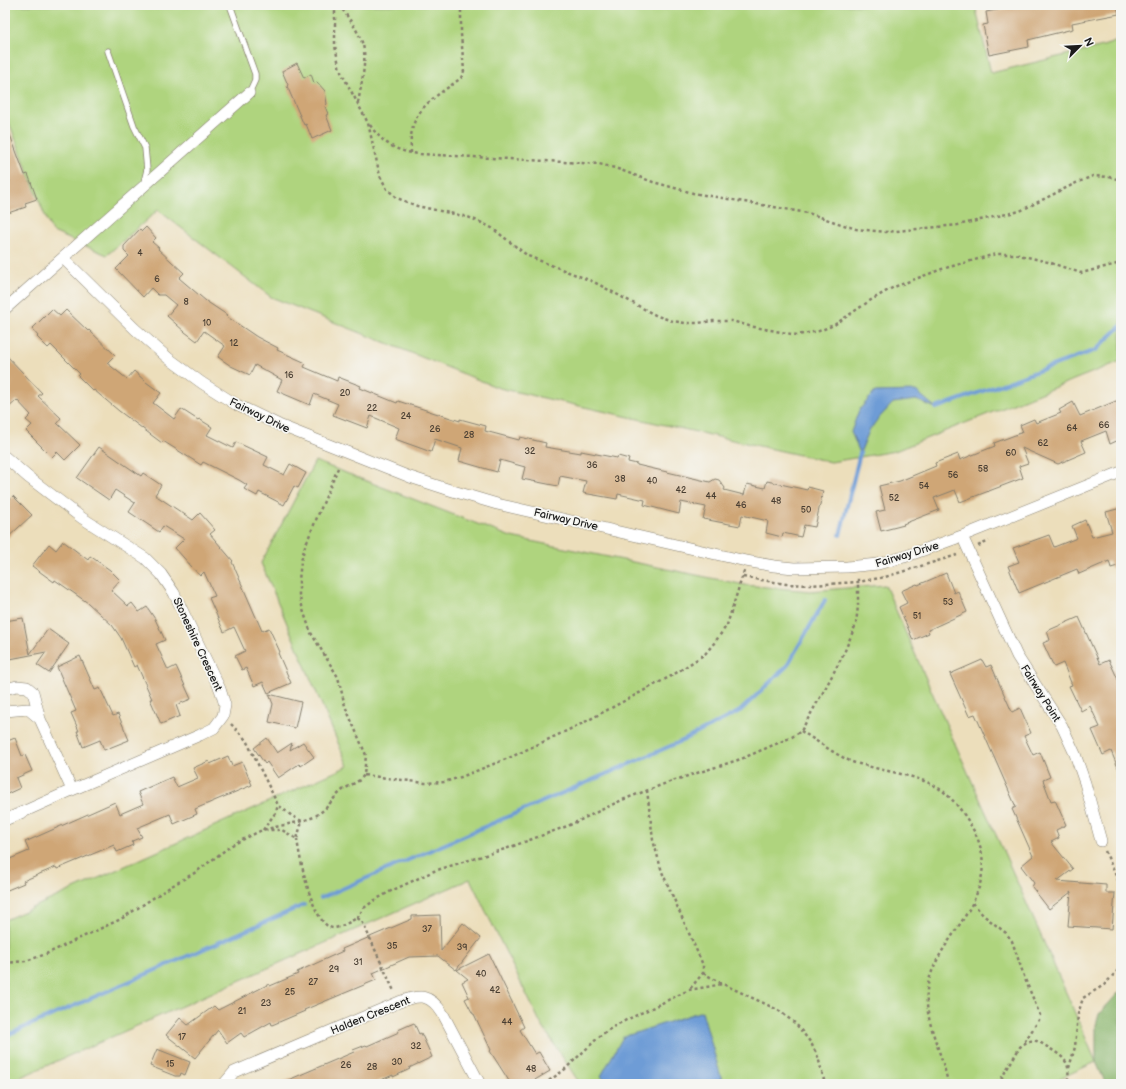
<svg xmlns="http://www.w3.org/2000/svg" width="1126" height="1089" font-family="'Balsamiq Sans',sans-serif">
<style>
.green{fill:#afd47e;stroke:#66784d}
.forest{fill:#8bb66d;stroke:#546944}
.water{fill:#6e9cd6;stroke:#455c79}
.lines{fill:none;stroke-linecap:round;stroke-linejoin:round}
.stream{stroke:#6e9cd6;stroke-width:4}
.building{fill:#cfa676}
.service-casing{stroke:#847d6c;stroke-width:7}
.minor-casing{stroke:#847d6c;stroke-width:12}
.path{stroke:#847d6c;stroke-width:2.5;stroke-dasharray:3 3;stroke-linecap:butt}
.service{stroke:#fff;stroke-width:5.5}
.minor{stroke:#fff;stroke-width:11}
.labels{text-anchor:middle;stroke-width:3.5;stroke-linejoin:round;paint-order:stroke}
.number-label{font-size:9px;fill:#493e32}
.street-label{font-size:11px;fill:#1c1c1c;stroke:#f6f6f2}
</style>
<rect width="100%" height="100%" fill="#f6f6f2"/>
<filter id="ink" filterUnits="userSpaceOnUse"><feTurbulence type="fractalNoise" baseFrequency=".025" numOctaves="2"/><feDisplacementMap in="SourceGraphic" scale="8" xChannelSelector="R" yChannelSelector="G"/><feConvolveMatrix kernelMatrix="1 2 1 2 8 2 1 2 1" color-interpolation-filters="sRGB"/></filter>
<filter id="wash" filterUnits="userSpaceOnUse"><feTurbulence type="fractalNoise" baseFrequency=".012" numOctaves="4" result="noise"/><feDisplacementMap in="SourceGraphic" scale="16" xChannelSelector="R" yChannelSelector="G"/><feGaussianBlur stdDeviation="0.9" result="paint"/><feColorMatrix in="noise" values="0 0 0 0 0 0 0 0 0 0 0 0 0 0 0 0 0 1.4 0 .05"/><feComposite in="paint" operator="in"/></filter>
<g filter="url(#wash)">
<rect width="100%" height="100%" fill="#ecdebb"/>
<path class="green" d="M5,5H975L991,73L1103,46L1121,40V361L895,451L831,462L499,388L271,297L158,210L107,255L53,232L47,221L5,112Z
M315,461L511,537L745,585L810,591L885,585C954,745 1028,902 1096,1062L1047,1084H580L541,1024L470,879L5,1084V920L348,766L261,563Z"/>
<path class="forest" d="M1121,990V1084H1106L1096,1062V1025L1099,1014Z"/>
<path class="water" d="M916,391L936,408L916,400L893,403L877,420L869,431L860,453L851,432L859,410L875,392Z
M702,1011L723,1084H608L601,1076L623,1037Z"/>
<g class="lines">
<path class="stream" d="M936,408L1096,350L1121,326
M840,535L860,453
M321,898L682,741L740,711L787,666L825,600
M5,1036L304,905"/>
</g>
<g id="blocks">
<path class="building" d="M1023,5H1117L1119,14L1072,23L1073,29L1028,40L1029,47L989,55L983,25L988,24L986,12Z
M297,63L304,78L311,74L314,83L317,82L325,91L327,104L325,106L328,114L326,115L332,130L312,139L306,124L304,125L287,86L288,85L282,71Z
M5,124H6L25,175L28,174L37,199L25,203L26,207L5,214V184L10,182L5,170Z
M146,227L156,238L152,242L159,248L158,249L184,273L179,278L206,301L227,315L226,316L257,337L278,348L277,350L306,363L304,367L337,381L338,377L361,386L360,388L397,403L398,401L460,421V419L486,426L485,431L519,440L520,437L546,443L545,447L581,453V451L617,458L618,456L629,459L628,462L637,464V465L710,482L715,479L719,480L725,488L724,490L744,495L747,484L765,488L767,481L807,490L808,487L823,491L815,527L804,525L801,537L783,533L782,537L766,533L768,521L742,515L740,526L703,519L706,507L681,502L679,514L644,505L645,500L618,494L617,499L583,493L586,481L560,476L558,486L522,479L525,467L500,460L497,472L459,461L462,448L435,439L431,452L395,439L399,428L371,416L367,428L333,415L338,404L314,394L310,405L277,391L282,380L255,365L250,375L231,366L218,357L225,346L204,331L197,341L185,332L167,316L176,305L164,295H158L151,288L143,297L116,269L129,256L124,251V246L140,229L142,231Z
M52,309L60,316L66,310L88,331L89,330L115,355L107,363L127,379L134,371L146,382L161,393L153,403L174,419L181,409L198,420L199,419L212,427L207,435L233,448L236,442L268,457L264,465L284,475L290,464L306,473L298,488L294,486L284,505L259,492L257,496L244,489L247,485L239,480L203,462L201,465L163,441L162,443L119,411L94,390L93,391L78,376L80,374L51,345L48,348L37,337L38,336L32,329Z
M5,354L42,393L38,396L61,418L57,423L80,445L65,460L57,452L52,457L26,431L32,425L26,420L31,415L17,400L5,411Z
M1121,399V439L1110,444L1106,431L1081,441L1086,452L1058,464L1022,448L1028,463L1019,466L1023,478L960,502L955,490L934,498L939,510L903,524L904,525L881,531L876,512L885,510L879,486L900,481L936,466L935,463L958,454L960,460L995,446L994,443L1023,432L1020,425L1034,419L1036,423L1061,413L1059,410L1073,402L1080,416Z
M99,447L141,476L143,473L161,485L155,495L193,520L200,513L215,530L210,534L233,561L232,562L262,631L269,628L280,652L278,653L291,683L268,693L263,682L254,686L246,668L242,670L235,656L245,651L234,627L224,632L209,598L215,596L204,572L200,576L175,548L184,539L163,526L159,532L129,512L135,503L115,490L109,500L77,478Z
M13,496L32,515L5,540V504Z
M1121,508V565L1111,568L1109,561L1079,574L1077,569L1019,593L1008,566L1019,562L1013,548L1049,535L1054,547L1077,538L1072,526L1085,520L1092,537L1112,532L1106,512Z
M63,541L88,560L90,556L110,570L120,580L111,590L128,606L132,603L139,612L147,607L155,619L165,640L156,644L168,670L176,666L191,699L176,705L180,716L161,724L150,699H152L137,665L134,667L121,638L112,625L88,603L55,580L54,582L32,566L49,544L56,550Z
M946,573L954,593L958,591L967,612L928,630L929,633L913,640L899,607L907,603L901,591L917,584L918,585Z
M1079,617L1100,664L1109,660L1121,686V775L1111,751L1103,755L1092,730L1100,727L1090,706L1081,711L1069,686L1072,685L1063,663L1054,667L1043,643L1050,640L1047,631Z
M23,618L30,654L48,629L69,644L49,673L37,665L46,652L5,660V621Z
M80,656L95,690L100,688L113,716L118,714L129,740L104,750L100,740L83,747L77,731H79L71,713L76,711L57,667Z
M982,660L986,667L991,665L1012,712L1020,708L1031,733L1024,736L1033,755L1040,752L1050,777L1043,780L1051,801L1055,800L1066,825L1056,830L1059,838L1051,842L1073,869L1057,881L1106,885V893H1115L1112,929L1068,926L1071,892L1049,909L1032,887L1034,883L1021,866L1033,856L1012,809L1016,807L975,714L969,716L950,674Z
M269,694L301,702L295,728L269,722L273,704Z
M15,738L22,756L25,755L32,771L16,778L20,788L5,795V742Z
M267,738L277,753L292,743L290,750L303,742L314,757L301,766L299,764L278,778L267,762L265,764L254,748Z
M228,756L232,766L242,762L252,785L195,809L197,814L174,824L170,814L137,828L142,837L132,841L133,845L117,852L114,845L57,869L56,867L23,881L24,883L5,891V861L29,851L25,842L115,802L120,814L143,804L138,792L172,777L177,787L198,778L193,768L209,761L210,764Z
M440,915L441,951L463,923L481,938L456,970L438,956L409,957L373,973L376,980L304,1010L305,1011L272,1025L271,1022L244,1037L241,1033L227,1043L218,1030L195,1058L166,1035L180,1018L188,1025L214,1006L218,1010L269,984L270,986L298,974L297,972L343,951L342,949L412,919V916Z
M489,954L524,1027L520,1030L535,1054L539,1052L550,1071L528,1084H511L490,1051L491,1050L474,1014H473L465,999L469,997L462,982L468,979L457,970Z
M414,1023L419,1034L421,1033L432,1057L409,1068L410,1069L393,1077V1075L372,1084H279L354,1052L353,1050L366,1045L367,1046L399,1032L398,1030Z
M157,1049L190,1062L185,1075L181,1073L180,1076H175L150,1066Z"/>
</g>
</g>
<g filter="url(#ink)">
<use href="#blocks" fill-opacity="0" stroke="#847d6c" stroke-width="1"/>
<g class="lines">
<g class="service-casing">
<path id="service" d="M230,5L255,74V80L249,93
M108,51L134,126L145,148L147,170L144,182"/>
</g>
<g class="minor-casing">
<path id="minor" d="M63,258L135,329L168,358L202,383L237,405L279,425L410,477L453,491L497,504L746,561L774,566L794,568L847,567L878,564L904,557L962,536L1121,472
M5,309L249,93
M5,457L28,477L82,518L145,558L161,574L174,593L220,689L225,705L223,716L214,728L200,735L72,790L5,820
M962,536L1017,656L1062,726L1075,754L1085,783L1101,841
M5,689L17,686L27,687L33,692L40,719L72,790
M5,711L28,709L40,719
M224,1084L234,1072L399,1002C421,994 430,994 443,1014L480,1084"/>
</g>
<path class="path" d="M335,5V46L340,70L368,123L380,176L387,189L397,198L417,206L468,217L482,223L492,228L528,256L594,282L657,316L673,321L685,323H698L713,321H732L749,326L797,335L819,331L834,325L871,300L894,287L942,269L996,254H1015L1048,262L1081,273L1121,263
M339,5C348,17 358,30 363,45C367,61 361,86 358,103
M370,125C383,144 397,152 420,154L599,164L615,168L653,182L693,193L808,213L856,229L886,232L958,225L1020,211L1076,183L1093,176L1109,177L1121,180
M411,153C411,146 410,138 412,131C416,105 442,93 461,78L464,71L461,34V5
M978,546L989,541
M743,577L786,584L811,585L858,582L885,577L957,555
M231,724L246,740L278,805L292,816L302,821L297,839L282,830H267
M801,731C817,741 833,753 850,761C854,763 859,764 864,765C890,773 922,775 944,792C958,804 968,819 976,835C996,879 967,913 944,948C936,961 929,975 927,990C924,1023 943,1053 948,1084
M364,775L425,783L444,782L461,777L511,757L581,724L673,675L705,654L715,642L727,625L744,571
M647,790L653,840L662,872L703,965V973L689,990
M263,830L276,812L278,805
M297,839C299,855 313,929 334,928C342,927 351,921 357,918L362,921L394,991
M1105,851L1121,887
M973,903L983,915L1006,933L1012,941L1025,979L1040,1015L1039,1020L1023,1044
M357,918L364,908L375,900L391,891L434,871L508,848L570,825L622,800L672,781L741,759L792,737L801,731L826,687L844,653L856,624L858,606V578
M5,963L26,961L46,954L121,919L170,887L196,872L232,845L262,830L302,821L314,817L325,809L336,796L344,789L360,780L364,775L366,755L345,706L338,677L311,633L304,613L299,595V580L301,561L305,546L338,468
M703,973L723,984
M1069,1068L1075,1047L1078,1014L1083,998L1104,985L1121,967
M544,1084L563,1071L601,1035L616,1025L689,990L723,984L778,1010L796,1024L811,1043L818,1057L825,1084
M998,1084L1020,1047L1023,1044L1033,1040C1039,1041 1044,1045 1049,1048C1067,1059 1071,1064 1067,1084"/>
<use href="#service" class="service"/>
<use href="#minor" class="minor"/>
</g>
</g>
<g class="labels">
<g class="number-label">
<text x="140" y="256">4</text>
<text x="157" y="282">6</text>
<text x="186" y="305">8</text>
<text x="207" y="326">10</text>
<text x="234" y="346">12</text>
<text x="289" y="378">16</text>
<text x="345" y="396">20</text>
<text x="372" y="411">22</text>
<text x="406" y="419">24</text>
<text x="1104" y="428">66</text>
<text x="1072" y="431">64</text>
<text x="435" y="432">26</text>
<text x="469" y="438">28</text>
<text x="1043" y="446">62</text>
<text x="530" y="454">32</text>
<text x="1011" y="456">60</text>
<text x="592" y="468">36</text>
<text x="983" y="472">58</text>
<text x="953" y="478">56</text>
<text x="620" y="482">38</text>
<text x="652" y="484">40</text>
<text x="924" y="489">54</text>
<text x="681" y="493">42</text>
<text x="711" y="499">44</text>
<text x="894" y="501">52</text>
<text x="776" y="504">48</text>
<text x="741" y="508">46</text>
<text x="806" y="513">50</text>
<text x="948" y="605">53</text>
<text x="917" y="619">51</text>
<text x="427" y="932">37</text>
<text x="392" y="949">35</text>
<text x="462" y="950">39</text>
<text x="358" y="965">31</text>
<text x="334" y="972">29</text>
<text x="481" y="977">40</text>
<text x="313" y="985">27</text>
<text x="495" y="993">42</text>
<text x="290" y="995">25</text>
<text x="266" y="1006">23</text>
<text x="242" y="1014">21</text>
<text x="507" y="1025">44</text>
<text x="182" y="1040">17</text>
<text x="416" y="1049">32</text>
<text x="397" y="1065">30</text>
<text x="170" y="1067">15</text>
<text x="346" y="1068">26</text>
<text x="372" y="1070">28</text>
<text x="531" y="1072">48</text>
</g>
<g class="street-label">
<text transform="translate(260 415) rotate(26)" y="4">Fairway Drive</text>
<text transform="translate(566 519) rotate(13)" y="4">Fairway Drive</text>
<text transform="translate(907 554) rotate(-17)" y="4">Fairway Drive</text>
<text transform="translate(198 644) rotate(65)" y="4">Stoneshire Crescent</text>
<text transform="translate(1041 693) rotate(58)" y="4">Fairway Point</text>
<text transform="translate(370 1015) rotate(-22)" y="4">Halden Crescent</text>
</g>
</g>
<rect width="1126" height="1089" fill="none" stroke="#f6f6f2" stroke-width="20"/>
<g transform="translate(1080 46) rotate(66)" stroke="#f6f6f2" stroke-width="3" paint-order="stroke">
<path d="M0-3L7 15L0 10L-7 15Z" fill="#1c1c1c"/>
<text y="-6" font-size="11" font-weight="bold" text-anchor="middle" fill="#1c1c1c">N</text>
</g>
</svg>
